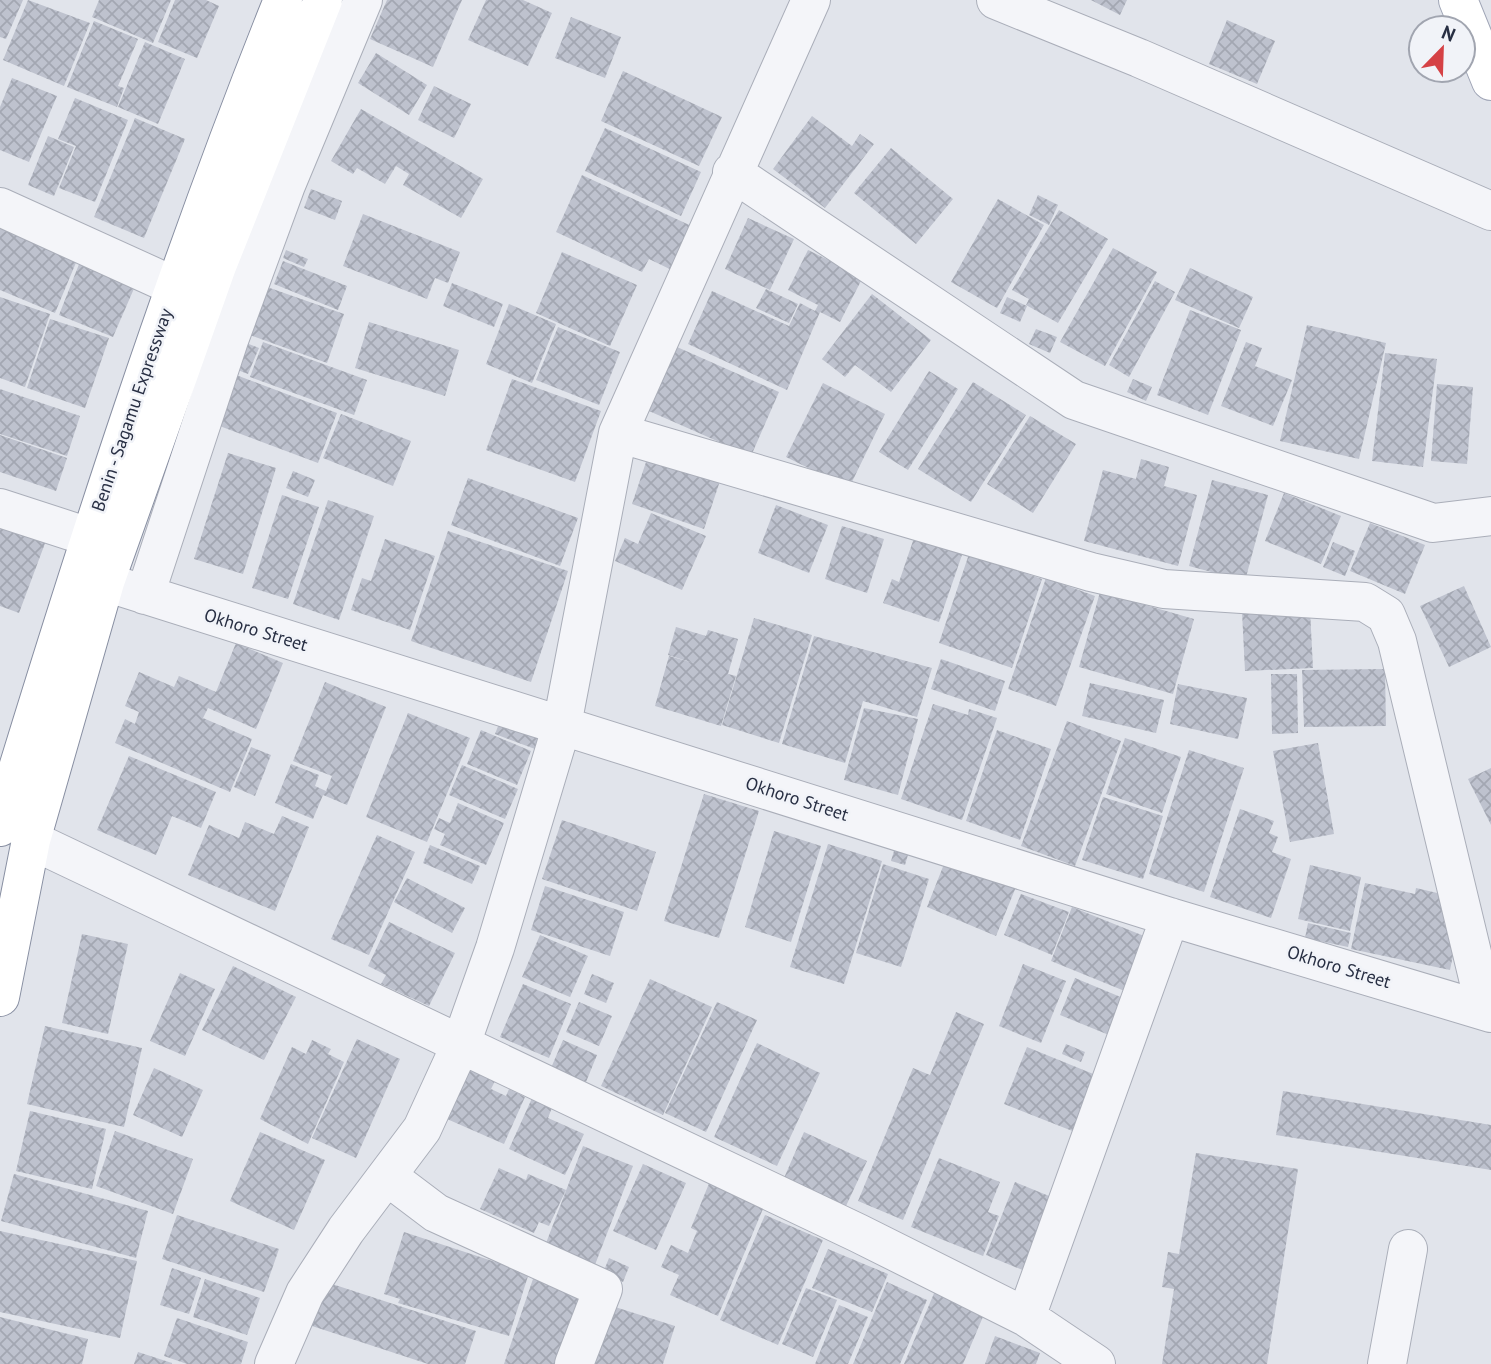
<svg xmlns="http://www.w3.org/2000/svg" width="1491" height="1364" font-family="'PT Sans',sans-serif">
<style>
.building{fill:url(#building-cross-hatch)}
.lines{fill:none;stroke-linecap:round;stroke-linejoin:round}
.minor-casing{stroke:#aaaeb9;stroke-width:40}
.major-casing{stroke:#a0a6b7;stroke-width:40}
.highway-casing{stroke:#888fa2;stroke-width:40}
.minor{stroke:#f4f5f9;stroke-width:38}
.major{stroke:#fff;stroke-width:38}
.highway{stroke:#fff;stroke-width:38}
.labels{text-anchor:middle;stroke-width:5;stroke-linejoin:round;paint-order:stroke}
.street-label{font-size:18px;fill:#282f43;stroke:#f1f3f8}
</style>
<defs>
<pattern id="building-cross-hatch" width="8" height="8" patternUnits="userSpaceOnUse" patternTransform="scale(1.75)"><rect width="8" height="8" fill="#bec2ce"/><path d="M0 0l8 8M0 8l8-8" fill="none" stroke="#a3a7b2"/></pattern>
</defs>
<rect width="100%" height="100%" fill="#e1e4eb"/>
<path class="building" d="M0,0H23L6,39L0,37Z
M28,0L90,23L64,86L3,60Z
M99,0H171L153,43L92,17Z
M175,0H206L219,6L197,58L158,42Z
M387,0H462L433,67L370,39Z
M486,0H523L552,13L528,66L468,40Z
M1091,0H1127L1120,15Z
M571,17L621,37L605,78L555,58Z
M1227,20L1275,41L1257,84L1209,64Z
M94,21L138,39L118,86L124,88L117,107L67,87Z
M145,42L185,59L158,124L118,107Z
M376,53L427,85L409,115L358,83Z
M623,71L722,117L699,166L601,121Z
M12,78L57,96L29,162L0,150V107Z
M434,86L471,104L454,138L418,120Z
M75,98L128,120L95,202L59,188L76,146L58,139Z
M361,109L483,179L461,218L403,185L409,174L396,166L385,184L357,168L353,174L331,161Z
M812,116L852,146L860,134L874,144L825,208L773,169Z
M135,118L185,139L144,238L94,217Z
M605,128L701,172L681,216L585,171Z
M48,136L74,147L54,196L28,185Z
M891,148L953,199L916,244L854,193Z
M582,175L700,230L680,274L649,259L642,272L556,232Z
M311,189L342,201L335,220L304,208Z
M1038,195L1058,205L1049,225L1029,215Z
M998,199L1044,225L997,308L951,282Z
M1059,210L1108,239L1058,323L1026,305L1029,299L1012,290Z
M363,214L460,252L448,283L435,278L427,299L343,266Z
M748,218L794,239L770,290L725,269Z
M0,219L80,253L55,313L0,290Z
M1113,248L1157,272L1105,366L1060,342Z
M286,250L308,259L304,267L283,258Z
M808,250L863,277L840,322L820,312L787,390L688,344L712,291L789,326L800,303L815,311L818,305L788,290Z
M562,252L637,285L610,346L536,313Z
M83,254L139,277L113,337L59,315Z
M283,261L347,286L338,310L274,284Z
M1190,268L1253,297L1239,328L1175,300Z
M1155,281L1175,292L1129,377L1109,365Z
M452,283L503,304L494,327L443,306Z
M267,287L344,314L327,363L250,335Z
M766,289L798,304L789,323L756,308Z
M872,294L931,340L891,392L855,365L845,377L822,359Z
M0,297L50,314L25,387L0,378Z
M1007,297L1027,306L1020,322L1000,313Z
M509,304L556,324L532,383L486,364Z
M1190,310L1241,330L1208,415L1157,395Z
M50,319L109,338L85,408L27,388Z
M369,322L459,350L445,396L355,368Z
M1307,325L1386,343L1359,459L1280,441Z
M558,327L620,352L599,405L536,380Z
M1036,329L1057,337L1050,353L1029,344Z
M263,342L367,380L354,415L250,377Z
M1246,342L1262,348L1255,366L1292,380L1273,426L1221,406Z
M246,343L259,348L248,374L235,369Z
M677,347L779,392L751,456L649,411Z
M1385,353L1437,359L1423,467L1372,461Z
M929,371L958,389L908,470L879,452Z
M236,375L337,413L318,463L217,425Z
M512,379L601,411L575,482L486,450Z
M1133,379L1152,387L1146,401L1127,392Z
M973,382L1026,415L971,502L918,469Z
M823,383L885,414L849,488L786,457Z
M1437,384L1473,387L1467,464L1431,461Z
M0,389L80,416L67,456L0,434Z
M341,414L411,441L393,486L323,458Z
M1030,416L1076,444L1033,513L987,484Z
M0,435L67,458L56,491L0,472Z
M228,453L276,468L243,574L194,559Z
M649,453L721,478L704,529L632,504Z
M1141,459L1169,467L1164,486L1197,495L1178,566L1084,541L1103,470L1136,479Z
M293,471L315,480L308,497L286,488Z
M468,478L578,518L560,566L451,525Z
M1212,480L1268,495L1245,581L1189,566Z
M1284,493L1341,516L1321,564L1265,541Z
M282,495L319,507L288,599L252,588Z
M328,500L374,516L339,620L293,604Z
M776,505L828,525L809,573L758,553Z
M651,513L706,536L682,590L615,561L625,538L638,544Z
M0,520L47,538L19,613L0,606Z
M1370,523L1425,545L1405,594L1350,571Z
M842,526L884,539L867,593L825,579Z
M448,531L568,571L531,682L411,641Z
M915,535L963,552L939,622L883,603L892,579L899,582Z
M385,539L435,556L410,630L351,610L362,578L371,581Z
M1333,542L1355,551L1345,576L1323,567Z
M969,554L1042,579L1012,668L939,643Z
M1046,578L1095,596L1056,706L1008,689Z
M1464,586L1491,647L1449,667L1420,606Z
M1100,592L1194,619L1173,694L1079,667Z
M1310,610L1313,668L1245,671L1242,612Z
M754,618L812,635L779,743L722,725Z
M676,627L706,636L708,630L738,639L728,674L736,676L721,726L655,706L669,656L697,664L668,655Z
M814,636L932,668L917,717L863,701L845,763L782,744Z
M236,643L283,663L256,729L208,708L203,718L252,739L230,792L115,743L125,719L135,724L139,712L125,706L139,672L174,687L179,676L216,692Z
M941,659L1005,681L995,711L931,689Z
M1385,669L1386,726L1304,727L1302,670Z
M1271,674H1297L1298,733L1272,734Z
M325,682L386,707L347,805L323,795L313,819L275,803L291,764L319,775L315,786L326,791L332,776L293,761Z
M1090,683L1164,700L1156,733L1082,716Z
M1178,684L1247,698L1238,739L1170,724Z
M933,704L968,715L969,709L997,718L962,820L901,799Z
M864,708L918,719L898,795L844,780Z
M408,713L470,738L427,842L366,817Z
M500,721L539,735L535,749L495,734Z
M1067,721L1121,741L1075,866L1021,846Z
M481,730L531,751L517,785L467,764Z
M997,730L1051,749L1020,840L966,821Z
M1125,738L1181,757L1162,813L1106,794Z
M1318,743L1334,834L1290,842L1273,751Z
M251,747L271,755L255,796L234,787Z
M1189,750L1244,768L1204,892L1149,874Z
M129,756L216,792L201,828L172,816L156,855L97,830Z
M462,765L518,789L505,819L449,795Z
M1491,768V825L1468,779Z
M704,794L759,811L719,938L664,921Z
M1103,797L1163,816L1143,879L1082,860Z
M458,803L504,823L486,865L440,845L445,834L434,829L439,818L450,823Z
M1240,809L1274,821L1269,833L1278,837L1272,852L1291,859L1271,918L1210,897Z
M282,816L309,827L275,911L188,875L209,825L239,838L245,822L274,834Z
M562,820L656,852L637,911L542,879Z
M774,831L821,846L791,942L745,927Z
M377,835L415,852L369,955L331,939Z
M828,844L882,861L844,984L790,967Z
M896,844L910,848L905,865L891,861Z
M430,845L480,866L472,884L423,863Z
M946,859L1016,887L996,936L927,907Z
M883,864L929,879L901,967L856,953Z
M1310,865L1361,877L1350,931L1298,919Z
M407,878L465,908L452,933L394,902Z
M1365,883L1415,894L1416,888L1450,896L1444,924L1459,927L1450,970L1351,949Z
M545,886L624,912L610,956L531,930Z
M1021,894L1069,912L1052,955L1004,935Z
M1072,907L1154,940L1132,994L1051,961Z
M389,922L455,953L429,1006L381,984L386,975L368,966Z
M1308,923L1351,933L1348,947L1305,938Z
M82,934L128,944L108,1034L62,1023Z
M540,935L588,956L570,997L522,977Z
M1023,964L1066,981L1041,1043L999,1026Z
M233,966L296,997L264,1060L202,1030Z
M180,973L215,989L185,1056L150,1041Z
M592,974L614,983L606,1003L584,994Z
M1075,978L1123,998L1109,1035L1060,1015Z
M650,979L712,1007L663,1115L601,1086Z
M523,984L571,1004L549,1058L500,1037Z
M579,1002L612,1016L599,1046L566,1032Z
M717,1002L757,1020L706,1132L665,1113Z
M956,1012L984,1024L903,1220L858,1201L913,1068L930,1075Z
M45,1026L142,1048L124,1127L27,1104Z
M357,1039L400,1059L356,1158L312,1138Z
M312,1040L331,1049L328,1054L344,1062L308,1144L260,1119L292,1047L306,1054Z
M563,1040L597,1055L586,1082L551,1068Z
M757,1043L820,1073L777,1166L714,1137Z
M1066,1044L1085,1052L1081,1062L1062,1054Z
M1027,1047L1108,1080L1085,1136L1004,1104Z
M154,1068L203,1090L182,1137L133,1115Z
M469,1069L495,1081L491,1089L506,1096L509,1089L525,1097L504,1144L447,1119Z
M1283,1091L1491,1125V1170L1276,1135Z
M533,1096L553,1105L548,1118L584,1134L565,1175L509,1149Z
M30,1111L106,1129L92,1189L16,1171Z
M115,1131L193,1159L173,1214L96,1186Z
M260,1132L325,1160L294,1230L230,1201Z
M804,1132L867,1161L846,1206L784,1178Z
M583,1146L633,1166L593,1270L543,1251Z
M1196,1153L1298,1169L1267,1364H1162L1174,1289L1162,1287L1168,1252L1179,1254Z
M939,1158L1000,1182L988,1212L999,1216L983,1256L911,1227Z
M643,1164L686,1183L656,1250L613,1231Z
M499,1168L526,1180L528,1174L566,1190L549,1226L539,1222L534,1233L480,1209Z
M14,1174L148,1211L136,1258L1,1221Z
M710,1181L765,1204L718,1316L670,1295L679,1275L661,1267L671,1245L688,1253L697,1231L691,1228Z
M1015,1182L1054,1198L1025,1271L986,1255Z
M177,1215L279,1249L264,1292L162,1259Z
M765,1215L823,1240L778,1345L720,1320Z
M0,1231L137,1261L120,1338L0,1312Z
M404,1232L529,1273L509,1336L398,1303L400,1299L384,1294Z
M828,1249L888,1274L872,1312L812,1288Z
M609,1258L629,1267L623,1282L603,1273Z
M172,1268L201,1278L189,1314L160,1305Z
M535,1273L585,1290L560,1364H504Z
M205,1279L260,1298L247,1335L193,1317Z
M326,1282L476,1331L465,1364H428L312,1326Z
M887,1282L927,1300L900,1364H853Z
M806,1288L837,1300L813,1357L782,1344Z
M935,1291L985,1312L963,1364H904Z
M839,1305L868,1317L848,1364H815Z
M612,1306L675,1326L663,1364H594Z
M0,1317L88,1339L82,1364H0Z
M177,1318L248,1342L241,1364H187L164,1356Z
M995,1336L1040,1353L1036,1364H985Z
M138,1352L172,1363V1364H134Z"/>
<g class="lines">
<g class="minor-casing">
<path id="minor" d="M996,0L1139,58L1491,211
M732,172L1074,400L1433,523L1491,516
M0,207L174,286
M618,433L1091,572L1164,589L1365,602L1386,615L1397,641L1486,1011
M0,508L89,537
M105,582L1170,917L1491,1013
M145,595L229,340L286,185L363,0
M31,840L858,1233L1026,1317L1096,1364
M387,1176L436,1213L603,1289L574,1364
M1026,1317L1170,917
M274,1364L305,1293L346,1230L422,1129L461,1044L495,948L562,725L618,433L811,0
M1387,1364L1408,1249"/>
</g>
<g class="major-casing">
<path id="major" d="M1458,0L1491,81"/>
</g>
<g class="highway-casing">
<path id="highway" d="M0,827C85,548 174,271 283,0
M0,997L31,840L105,582L217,266L323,0"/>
</g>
<use href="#minor" class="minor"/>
<use href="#major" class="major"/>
<use href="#highway" class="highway"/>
</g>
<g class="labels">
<g class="street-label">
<text transform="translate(132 410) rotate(-71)" y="6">Benin - Sagamu Expressway</text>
<text transform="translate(256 630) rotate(17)" y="6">Okhoro Street</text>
<text transform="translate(797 799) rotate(18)" y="6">Okhoro Street</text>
<text transform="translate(1339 967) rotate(17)" y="6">Okhoro Street</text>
</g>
</g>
<g transform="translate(1442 49) rotate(23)"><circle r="33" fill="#f1f3f8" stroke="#a1a5b0" stroke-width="2"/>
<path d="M0-5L12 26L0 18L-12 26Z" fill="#d54145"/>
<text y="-10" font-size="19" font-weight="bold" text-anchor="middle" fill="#282f43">N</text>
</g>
</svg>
